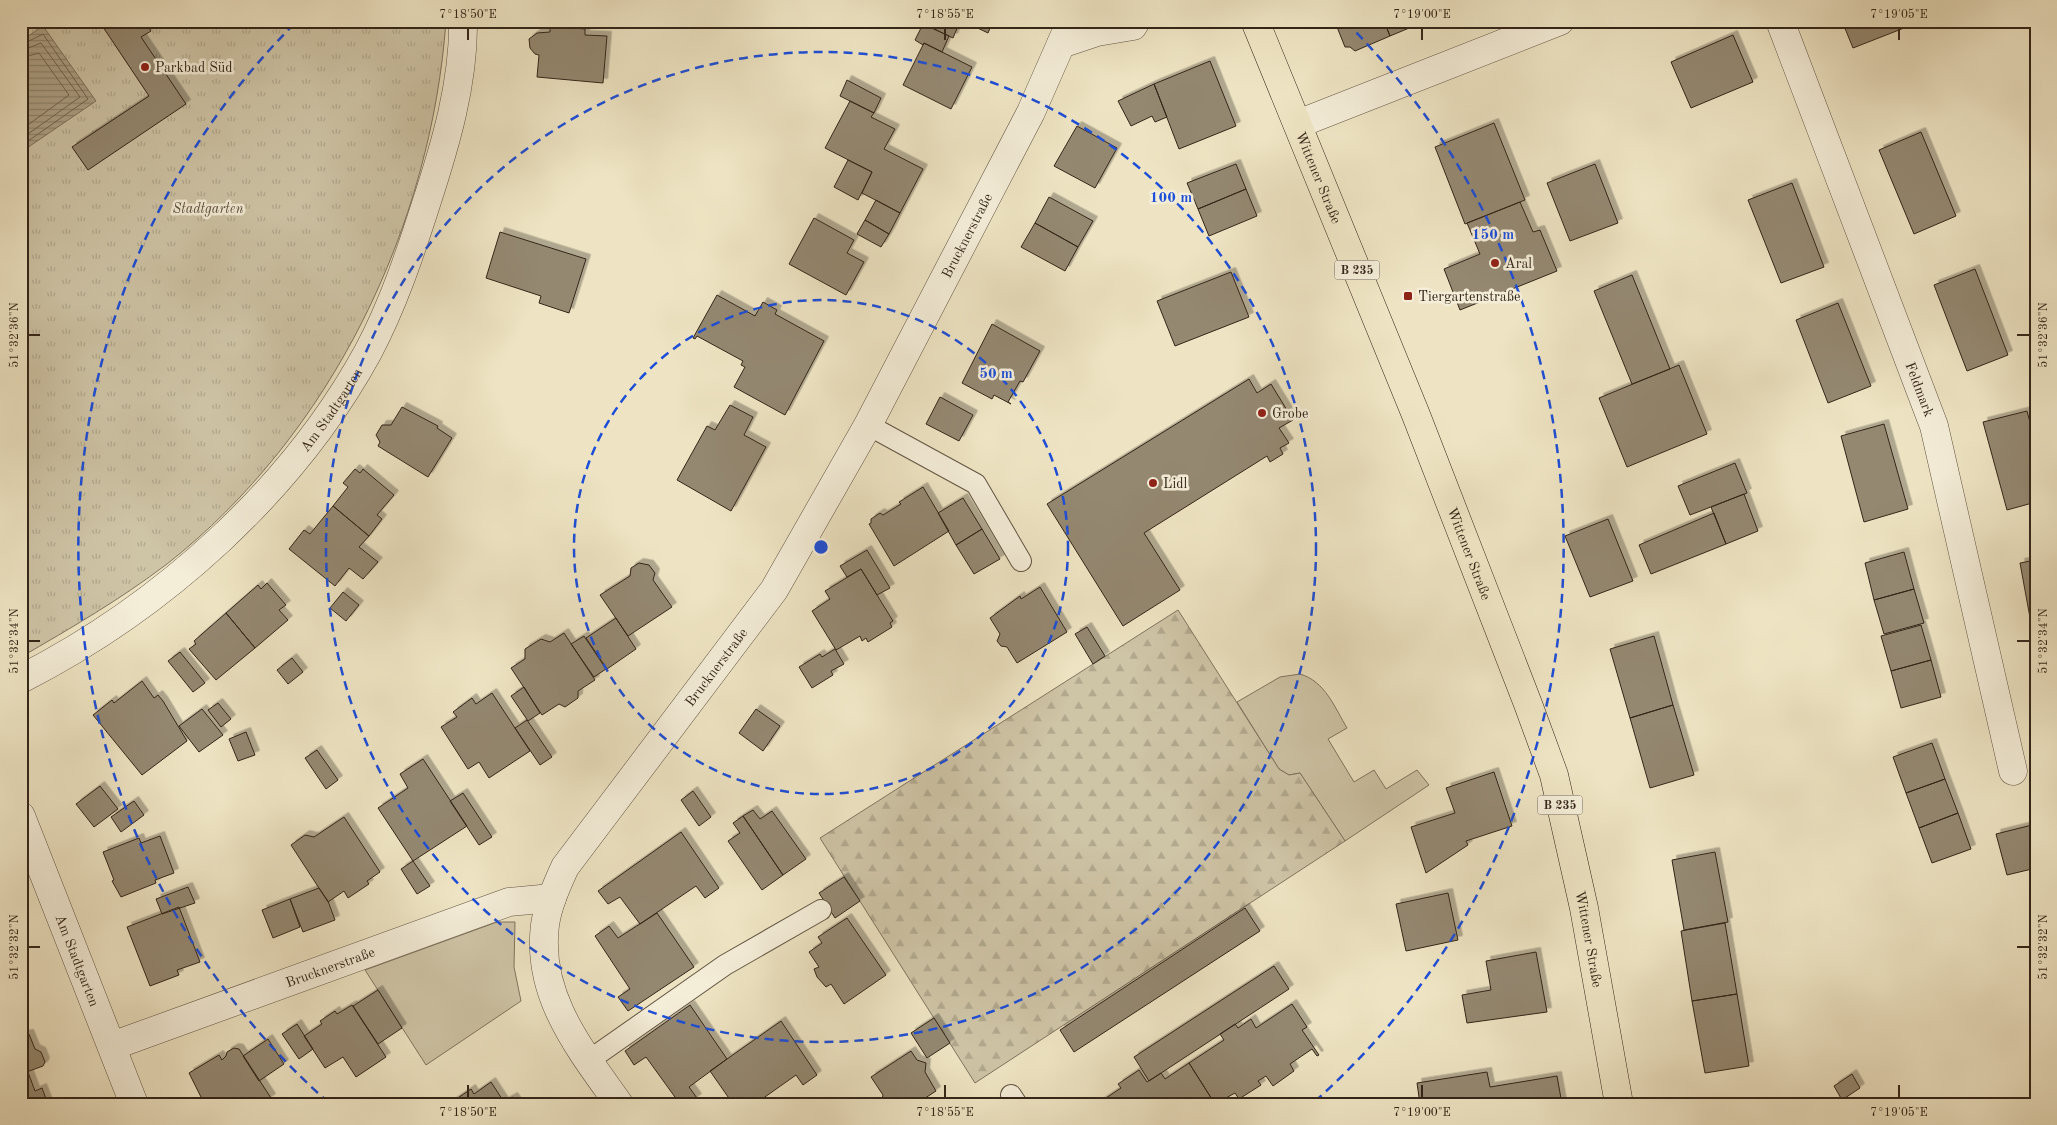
<svg xmlns="http://www.w3.org/2000/svg" width="2057" height="1125" font-family="'Old Standard TT',serif">
<style>
.grass{fill:#cec4a6;stroke:#80745f}
.forest{fill:url(#forest-firs);stroke:#80745f}
.park{fill:url(#park-tufts);stroke:#80745f}
.water{fill:url(#water-rules);stroke:#7d715c}
.lines{fill:none;stroke-linecap:round;stroke-linejoin:round}
.shore{stroke:#706450;stroke-width:1}
.building{fill:#948871;stroke:#332518;filter:url(#shadow)}
.service-casing{stroke:#625543;stroke-width:22}
.minor-casing{stroke:#625543;stroke-width:29}
.primary-casing{stroke:#332518;stroke-width:29}
.service{stroke:#f4edd8;stroke-width:20}
.minor{stroke:#f4edd8;stroke-width:28}
.primary{stroke:#eee4c3;stroke-width:28}
.ticks{fill:none;stroke:#332518;stroke-width:2}
.ring{fill:none;stroke:#1d4ed8;stroke-width:2.5;stroke-dasharray:9 6}
.poi-dot{fill:#8f2418;stroke:#f4edd8;stroke-width:2}
.labels{text-anchor:middle;stroke-width:5;stroke-linejoin:round;paint-order:stroke}
.shield{fill:#f4edd8;stroke:#6d6152;stroke-width:1}
.shield-label{font-size:12px;font-weight:bold;fill:#332518}
.poi-label{font-size:14px;fill:#332518;stroke:#f4edd8;text-anchor:start}
.street-label{font-size:14px;fill:#332518;stroke:#f4edd8}
.park-label{font-size:14px;font-style:italic;fill:#5a4d3c;stroke:#f4edd8}
.centre{fill:#1d4ed8;stroke:#f4edd8;stroke-width:2.5}
.ring-label{font-size:15px;text-anchor:middle;font-weight:bold;fill:#1d4ed8;stroke:#f4edd8;stroke-width:5;stroke-linejoin:round;paint-order:stroke}
.neatline{fill:none;stroke:#332518;stroke-width:2}
.ticks-label{font-size:12px;text-anchor:middle;fill:#332518}
</style>
<defs>
<pattern id="forest-firs" width="22" height="20" patternUnits="userSpaceOnUse" patternTransform="scale(1.25)"><rect width="22" height="20" fill="#cec4a6"/><path d="M5 1l3.5 6h-7zM16 11l3.5 6h-7z" fill="#b1a88e"/></pattern>
<pattern id="park-tufts" width="24" height="20" patternUnits="userSpaceOnUse" patternTransform="scale(1.25)"><rect width="24" height="20" fill="#cec4a6"/><path d="M3 7l-1-3M5 7V3M7 7l1-3M15 17l-1-3M17 17v-4M19 17l1-3" fill="none" stroke="#b1a88e"/></pattern>
<pattern id="water-rules" width="6" height="5" patternUnits="userSpaceOnUse" patternTransform="scale(1.25)"><rect width="6" height="5" fill="#aea389"/><path d="M0 2.5h6" fill="none" stroke="#8e856f"/></pattern>
<filter id="shadow"><feDropShadow dx="4.5" dy="-4.5" stdDeviation="0" flood-color="#0004"/></filter>
</defs>
<rect width="100%" height="100%" fill="#eee4c3"/>
<filter id="stains"><feTurbulence type="fractalNoise" baseFrequency=".004" numOctaves="4"/><feColorMatrix values="0 0 0 0 .2 0 0 0 0 .09 0 0 0 0 .02 0 0 0 .5 -.17"/></filter>
<radialGradient id="worn" r=".72"><stop offset=".6" stop-color="#630" stop-opacity="0"/><stop offset="1" stop-color="#630" stop-opacity=".3"/></radialGradient>
<path class="grass" d="M1300,674C1325,681 1335,708 1347,728L1328,739L1354,782L1374,770L1386,789L1417,770L1429,785L1345,841L1300,773L1289,775L1279,769L1237,702L1280,677Z
M497,922H515L514,967L521,1001L426,1065L365,970Z"/>
<path class="forest" d="M1178,610L1279,769L1289,775L1300,773L1345,841L975,1083L820,838Z"/>
<path class="park" d="M21,21H446C431,227 331,435 167,564C121,599 71,628 21,657Z"/>
<path class="water" d="M43,26L96,101L21,152V41Z"/>
<g class="lines">
<path class="shore" d="M21,45L43,34L88,99L21,146
M21,51L41,43L80,97L21,139
M21,58L39,53L69,95L21,130"/>
</g>
<path class="building" d="M99,21H145L151,31L141,37L186,104L88,170L72,147L149,96Z
M930,21H960L953,38L928,26Z
M963,21H993L988,33Z
M1352,21H1384L1390,36L1355,51L1350,47H1345L1337,27Z
M1384,21H1426L1390,36Z
M1842,21H1922L1853,48Z
M923,24L949,36L942,52L924,43L923,45L915,40Z
M550,26L585,29V35L607,36L603,83L537,77L539,55L535,54L530,48L529,39L537,33L550,32Z
M1733,35L1753,82L1691,108L1671,62Z
M924,43L972,67L951,109L903,85Z
M1210,61L1236,126L1179,149L1154,84Z
M847,80L881,98L874,113L840,96Z
M1154,84L1167,117L1155,122L1152,116L1131,126L1118,101Z
M850,101L874,113L871,117L895,129L884,149L923,169L900,213L862,193L872,172L825,148Z
M1494,123L1525,200L1465,224L1435,147Z
M1077,126L1117,148L1095,188L1054,166Z
M1921,132L1956,216L1914,234L1879,150Z
M848,160L872,172L858,200L834,187Z
M1236,164L1246,189L1198,209L1187,183Z
M1595,164L1618,223L1570,241L1547,183Z
M1792,183L1824,267L1781,283L1748,200Z
M1246,189L1257,216L1209,236L1198,209Z
M1049,197L1093,221L1078,247L1035,223Z
M876,200L900,213L889,234L865,220Z
M1520,202L1533,232L1540,230L1557,271L1460,310L1444,269L1480,254L1467,223Z
M814,218L854,240L847,253L864,262L846,295L789,264Z
M865,220L889,234L881,247L857,234Z
M1035,223L1078,247L1065,271L1021,247Z
M500,232L586,259L569,313L539,303L541,296L486,278Z
M1975,269L2008,355L1967,371L1934,285Z
M1231,272L1249,317L1175,346L1157,301Z
M1632,275L1670,369L1632,384L1594,291Z
M717,295L755,316L763,302L777,310L775,314L824,341L785,415L734,387L745,367L741,365L743,361L697,336L695,339L693,338Z
M1838,303L1871,386L1828,403L1796,320Z
M992,324L1040,351L1023,382L1020,381L1008,402L1011,404L994,395L992,399L962,383Z
M1679,365L1707,434L1627,467L1599,398Z
M1249,379L1257,393L1271,384L1293,420L1279,428L1289,443L1280,448L1283,454L1270,462L1267,456L1144,533L1180,590L1123,626L1047,504Z
M940,397L973,415L959,441L926,424Z
M730,405L753,417L744,435L766,447L731,511L677,480L707,426L715,430Z
M402,407L438,426L437,428L452,438L428,477L378,446L380,442L376,435L382,425H391Z
M2027,411L2036,445V502L2007,510L1983,422Z
M1884,424L1908,509L1864,522L1841,436Z
M1735,463L1747,493L1690,515L1678,486Z
M355,469L360,473L363,469L394,495L377,515L382,519L369,536L333,506L348,487L343,483Z
M923,487L949,531L894,566L869,524L871,523V519L880,513L883,515L901,504L899,502Z
M1744,494L1758,531L1726,544L1711,507Z
M963,498L982,529L956,545L938,513Z
M333,506L369,536L359,547L378,562L363,579L349,568L335,586L289,549L304,530L310,534Z
M1714,513L1726,544L1651,574L1639,545Z
M1608,519L1633,581L1590,597L1565,536Z
M982,529L1000,559L974,574L956,545Z
M867,550L890,588L877,595L861,569L847,577L840,566Z
M1904,552L1914,589L1874,600L1865,563Z
M2036,560V634H2033L2020,563Z
M639,563L649,565L655,573L653,580L672,607L628,636L600,595L630,576L631,568Z
M861,569L893,621L890,623L892,627L868,642L866,638L862,641L860,636L836,650L812,611L830,599L825,591Z
M267,583L286,605L279,610L288,620L255,648L226,613L258,585L261,589Z
M1040,587L1067,632L1017,663L1007,647L1001,646L997,641L1000,634L990,618L1020,596L1021,599Z
M1914,589L1924,623L1884,634L1874,600Z
M343,592L359,605L346,621L330,608Z
M226,613L255,648L216,680L189,649L196,644L194,641Z
M616,618L636,649L607,669L586,638Z
M1921,625L1931,660L1891,671L1881,636Z
M1087,627L1105,656L1093,664L1075,634Z
M564,633L595,680L578,691V698L565,707L559,704L542,715L511,668L525,659V649L541,639L550,642Z
M584,636L606,669L594,677L571,644Z
M1654,636L1673,705L1630,718L1610,649Z
M835,649L844,664L831,671L833,675L812,688L799,667L820,654L822,657Z
M180,652L205,683L193,692L168,661Z
M292,658L303,672L288,684L277,670Z
M1931,660L1941,697L1901,708L1891,671Z
M142,681L154,698L158,695L163,701L187,741L142,775L93,715L112,700L114,703Z
M524,687L540,713L528,721L511,696Z
M492,693L530,751L489,778L479,762L468,769L441,727L457,717L453,712L472,698L476,704Z
M218,703L231,719L221,727L208,710Z
M1673,705L1694,775L1650,788L1630,718Z
M202,709L223,735L199,752L179,726Z
M756,709L780,726L763,751L739,733Z
M527,720L552,757L540,765L515,728Z
M246,732L255,755L238,761L229,739Z
M1932,743L1945,779L1906,793L1893,757Z
M317,750L338,780L326,789L305,758Z
M423,759L467,826L413,861L378,808L408,788L400,774Z
M1494,772L1512,826L1466,841L1468,845L1426,873L1411,827L1455,813L1446,788Z
M1945,779L1958,813L1919,828L1906,793Z
M100,786L118,809L94,827L76,804Z
M693,791L711,817L699,826L681,800Z
M463,793L492,837L479,845L450,801Z
M134,801L144,815L121,832L111,817Z
M753,810L760,819L772,811L806,859L783,875L743,816Z
M1958,813L1971,849L1932,863L1919,828Z
M743,816L783,875L762,890L728,841L740,833L733,823Z
M344,817L380,872L367,881L369,884L348,898L344,891L328,902L291,845L305,835L314,837Z
M2036,824V868L2007,875L1996,834Z
M681,832L719,888L705,898L696,886L640,924L620,897L608,904L598,891Z
M160,836L174,873L155,880L156,883L121,897L112,881L114,880L103,852L139,838L141,843Z
M1715,852L1728,922L1684,930L1672,860Z
M413,861L430,886L417,894L401,869Z
M844,877L860,901L835,918L819,893Z
M188,887L195,903L162,914L156,899Z
M319,888L328,901L335,920L303,932L290,899Z
M1448,893L1458,940L1406,951L1396,904Z
M290,899L300,927L273,938L262,910Z
M179,907L200,962L177,970L179,975L150,986L127,927Z
M1245,908L1260,931L1074,1052L1060,1030Z
M657,913L694,967L628,1011L618,997L630,989L595,936L609,926L618,938Z
M847,918L886,975L844,1004L831,984L826,987L817,977L814,969L819,967L809,952L822,943L818,937Z
M1725,923L1737,994L1692,1001L1681,931Z
M1536,952L1547,1012L1467,1023L1462,995L1491,990L1486,961Z
M1274,966L1289,989L1149,1081L1134,1057Z
M378,990L402,1028L378,1044L353,1006Z
M1737,994L1749,1066L1705,1073L1692,1001Z
M1292,1004L1307,1027L1302,1030L1319,1055L1317,1056L1312,1049L1290,1064L1294,1071L1273,1086L1266,1076L1258,1081L1261,1085L1239,1099L1235,1093L1215,1104L1189,1063L1224,1040L1220,1034L1235,1024L1238,1028L1251,1019L1256,1028Z
M352,1005L386,1057L356,1077L343,1057L325,1068L304,1036L322,1024L320,1021L335,1011L337,1014Z
M690,1005L727,1059L689,1087L697,1098L689,1104H680L646,1057L634,1065L625,1051Z
M934,1018L950,1043L927,1058L911,1033Z
M781,1021L817,1075L803,1085L796,1075L755,1104H733L710,1071Z
M297,1024L313,1049L299,1059L282,1034Z
M27,1034H29L35,1049L41,1052L45,1062L43,1066L21,1074V1036Z
M268,1039L284,1064L259,1081L243,1056Z
M234,1048L239,1049L271,1098L263,1104L204,1103L189,1073L219,1055L222,1060L226,1056L227,1052Z
M911,1051L917,1060L926,1063L925,1072L936,1091L916,1104H881L883,1095L871,1077Z
M1189,1063L1215,1104H1097L1121,1088L1118,1084L1139,1070L1147,1082L1161,1073L1165,1079Z
M28,1072L35,1091L42,1088L48,1104H21V1074Z
M1487,1072L1490,1087L1557,1076L1562,1104H1420L1417,1083Z
M1852,1074L1860,1088L1842,1100L1834,1086Z
M491,1082L504,1102L513,1097L518,1104H449L471,1089L474,1094Z"/>
<g class="lines">
<g class="service-casing">
<path id="service" d="M868,425L976,484L1021,561
M588,1061L725,965L821,910
M1011,1095L1017,1104"/>
</g>
<g class="minor-casing">
<g id="minor">
<path id="s1" d="M1780,21L1934,426L2013,771"/>
<path d="M1061,44L1097,32L1133,26L1136,21"/>
<path d="M1298,124L1560,21"/>
<path id="s2" d="M21,679C162,607 292,491 368,352C393,305 410,254 426,204C445,146 464,83 463,21"/>
<path id="s3" d="M21,816L134,1104"/>
<path id="s4" d="M112,1046L509,902L552,898"/>
<path id="s5" d="M619,1104C580,1049 536,996 545,925C548,904 557,885 565,867L774,590L868,425L1031,112L1071,21"/>
</g>
</g>
<g class="primary-casing">
<g id="primary">
<path id="s6" d="M1255,21L1416,415L1528,704L1554,775L1584,908L1619,1104"/>
</g>
</g>
<use href="#service" class="service"/>
<use href="#minor" class="minor"/>
<use href="#primary" class="primary"/>
</g>
<path class="ticks" d="M468,28V40M945,28V40M1422,28V40M1899,28V40M28,335H40M2017,335H2030M28,641H40M2017,641H2030M28,947H40M2017,947H2030M468,1085V1098M945,1085V1098M1422,1085V1098M1899,1085V1098"/>
<g class="ring">
<circle cx="821" cy="547" r="247"/>
<circle cx="821" cy="547" r="495"/>
<path d="M329 1103A742 742 0 0 1 296 22M1346 22A742 742 0 0 1 1313 1103"/>
</g>
<g class="poi-dot">
<circle cx="145" cy="67" r="5"/>
<circle cx="1495" cy="263" r="5"/>
<rect x="1403" y="291" width="10" height="10" rx="2.5"/>
<circle cx="1262" cy="413" r="5"/>
<circle cx="1153" cy="483" r="5"/>
</g>
<g class="labels">
<g class="shield">
<rect x="1334.5" y="260.5" width="45" height="19" rx="4"/>
<rect x="1537.5" y="795.5" width="45" height="19" rx="4"/>
</g>
<g class="shield-label">
<text x="1357" y="274">B 235</text>
<text x="1560" y="809">B 235</text>
</g>
<g class="poi-label">
<text x="155" y="72">Parkbad Süd</text>
<text x="1505" y="268">Aral</text>
<text x="1418" y="301">Tiergartenstraße</text>
<text x="1272" y="418">Grobe</text>
<text x="1163" y="488">Lidl</text>
</g>
<g class="street-label">
<text dy="5" stroke="none"><textPath href="#s6" startOffset="169">Wittener Straße</textPath></text>
<text dy="5" stroke="none"><textPath href="#s5" startOffset="1011">Brucknerstraße</textPath></text>
<text dy="5" stroke="none"><textPath href="#s1" startOffset="394">Feldmark</textPath></text>
<text dy="5" stroke="none"><textPath href="#s2" startOffset="415">Am Stadtgarten</textPath></text>
<text dy="5" stroke="none"><textPath href="#s6" startOffset="574">Wittener Straße</textPath></text>
<text dy="5" stroke="none"><textPath href="#s5" startOffset="511">Brucknerstraße</textPath></text>
<text dy="5" stroke="none"><textPath href="#s6" startOffset="979">Wittener Straße</textPath></text>
<text dy="5" stroke="none"><textPath href="#s3" startOffset="155">Am Stadtgarten</textPath></text>
<text dy="5" stroke="none"><textPath href="#s4" startOffset="232">Brucknerstraße</textPath></text>
</g>
<g class="park-label">
<text x="208" y="213">Stadtgarten</text>
</g>
</g>
<circle cx="821" cy="547" r="8" class="centre"/>
<g class="ring-label">
<text x="1171" y="202">100 m</text>
<text x="1493" y="239">150 m</text>
<text x="996" y="378">50 m</text>
</g>
<rect width="2057" height="1125" fill="none" stroke="#eee4c3" stroke-width="55"/>
<rect x="28" y="28" width="2002" height="1070" class="neatline"/>
<g class="ticks-label">
<text x="468" y="18">7°18'50"E</text>
<text x="945" y="18">7°18'55"E</text>
<text x="1422" y="18">7°19'00"E</text>
<text x="1899" y="18">7°19'05"E</text>
<text transform="translate(14 335) rotate(-90)" y="4">51°32'36"N</text>
<text transform="translate(2043 335) rotate(-90)" y="4">51°32'36"N</text>
<text transform="translate(14 641) rotate(-90)" y="4">51°32'34"N</text>
<text transform="translate(2043 641) rotate(-90)" y="4">51°32'34"N</text>
<text transform="translate(14 947) rotate(-90)" y="4">51°32'32"N</text>
<text transform="translate(2043 947) rotate(-90)" y="4">51°32'32"N</text>
<text x="468" y="1116">7°18'50"E</text>
<text x="945" y="1116">7°18'55"E</text>
<text x="1422" y="1116">7°19'00"E</text>
<text x="1899" y="1116">7°19'05"E</text>
</g>
<rect width="100%" height="100%" filter="url(#stains)"/>
<rect width="100%" height="100%" fill="url(#worn)"/>
</svg>
